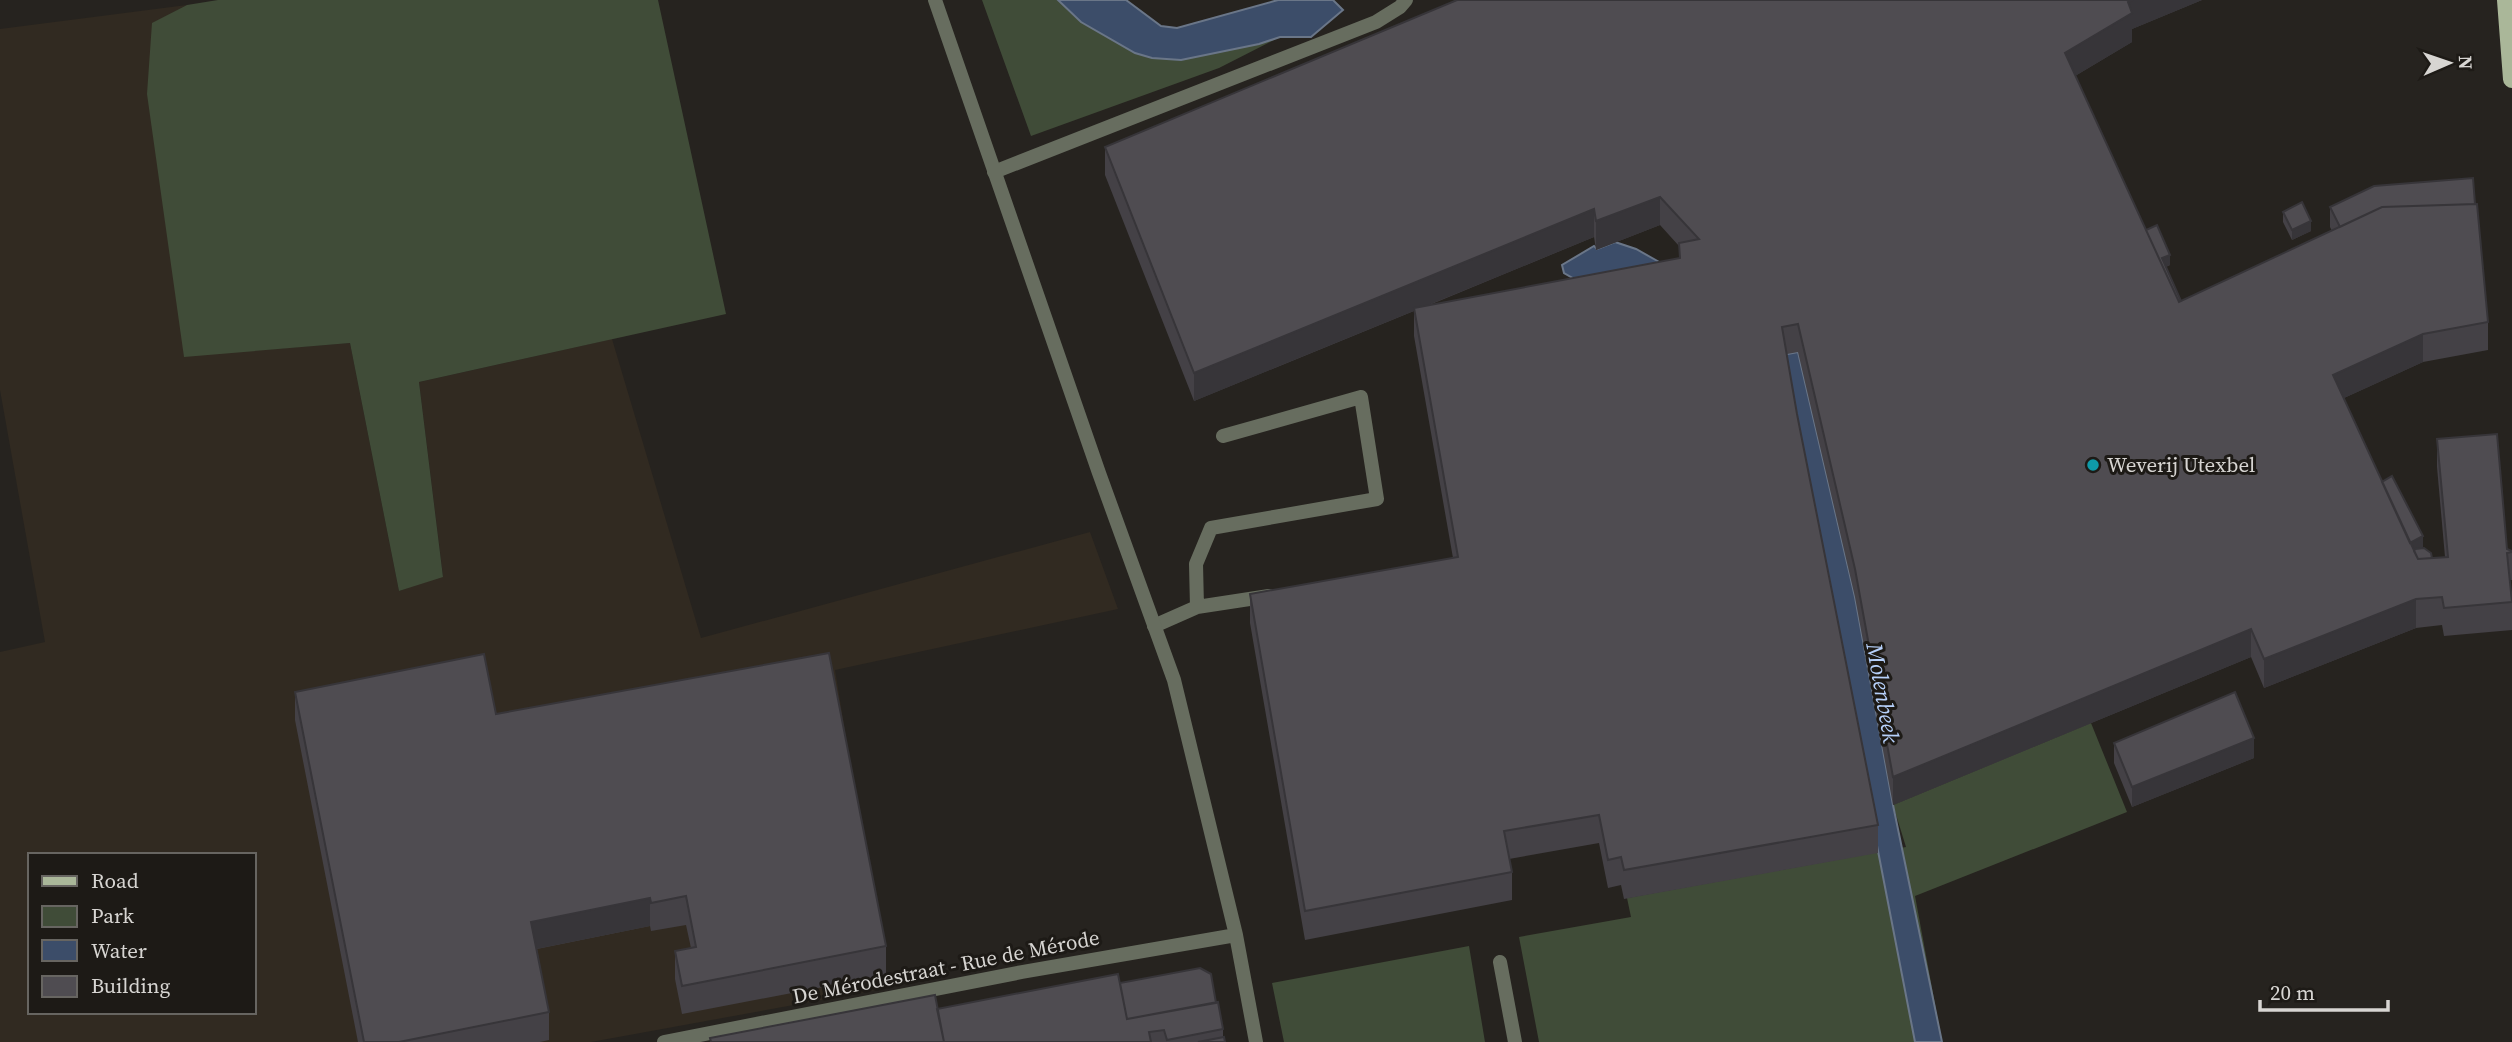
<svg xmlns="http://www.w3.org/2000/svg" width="2512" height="1042" font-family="'Source Serif 4',serif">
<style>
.built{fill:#312a21;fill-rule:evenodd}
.green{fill:#404c38}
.water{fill:#3c4d69;stroke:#6a7688;stroke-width:2}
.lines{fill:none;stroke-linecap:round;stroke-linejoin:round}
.lane{stroke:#676d5f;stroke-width:14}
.street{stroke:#676d5f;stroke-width:14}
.primary{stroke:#aab799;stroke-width:18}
.wall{fill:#444146;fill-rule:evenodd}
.shaded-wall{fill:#373539}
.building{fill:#4f4c51;stroke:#373539;stroke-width:2}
.culture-dot{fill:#0f9aa8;stroke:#1d1a16;stroke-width:2.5}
.labels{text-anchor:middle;stroke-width:6;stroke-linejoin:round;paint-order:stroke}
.poi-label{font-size:21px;fill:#d7d5d2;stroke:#1d1a16;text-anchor:start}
.street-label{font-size:21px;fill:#d7d5d2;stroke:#1d1a16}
.water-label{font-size:23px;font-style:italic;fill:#b7d1fb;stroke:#1d1a16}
</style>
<rect width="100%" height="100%" fill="#26231f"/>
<path class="built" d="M187,5L152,24L184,356L350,343L399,591L443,576L419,382L612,339L701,638L1090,532L1118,609L835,670L887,988L591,1042H0V652L45,642L0,390V29ZM30,855H254V1012H30Z"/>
<path class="green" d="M218,0H658L726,314L419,382L443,577L399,591L350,343L184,357L147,94L152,23L187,5Z
M982,0H1058L1081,22L1152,58L1181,60L1259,44L1280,37L1219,68L1031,136Z
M2091,723L2127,812L1915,896L1942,1042H1539L1519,937L1631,917L1627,898L1906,847L1893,805Z
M1469,946L1485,1042H1284L1272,983Z"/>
<path class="water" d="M1058,0H1126L1161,26L1177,28L1278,0H1333L1343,10L1311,37H1280L1259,44L1181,60L1152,58L1135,53L1081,22Z
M1615,242L1636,249L1661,263L1578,281L1564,273L1562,265L1594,246L1597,249Z
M1798,352L1855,597L1893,805L1942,1042H1915L1782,355Z"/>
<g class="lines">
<path class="lane" d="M994,172L1376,22L1400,7L1406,0
M1197,607L1269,596
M1154,626L1197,607L1196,564L1211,528L1377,499L1361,397L1223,436
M1500,962L1515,1042"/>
<path class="street" d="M935,0L1099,473L1174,680L1236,935L1256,1042
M664,1042L1022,972L1236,935"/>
<path class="primary" d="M2506,0L2512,79"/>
</g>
<path class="wall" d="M1457,0H2202L2132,29V42L2075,76L2146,230L2170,265L2166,267L2181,301L2332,231L2330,227V207L2488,322V350L2423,362L2344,398L2382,482L2423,547L2419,549L2432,558L2445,557L2437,467V439L2507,549L2512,551V580H2510L2512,602V630L2444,636L2442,625L2416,628L2264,688L2251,657L1893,805L1855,597L1798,352L1787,354L1797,414L1878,825V853L1624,899L1621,885L1608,888L1599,843L1509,859L1512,872V900L1305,940L1250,623V594L1453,558L1414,336V311L1194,401L1105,175V147ZM1660,225L1679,246V258L1427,306L1594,237L1596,250Z
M2283,212L2311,231L2292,240L2283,222Z
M295,692L496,714L886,946V975L682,1014L675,979V951L691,948L686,925L651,931L650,926L537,949L549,1012V1040L540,1042H358L295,720Z
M2114,743L2254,758L2132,807L2114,763Z
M1120,983L1216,1003L1223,1029V1037L1225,1042H710V1038L937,1009Z"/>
<path class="shaded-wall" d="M2133,0H2202L2132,29V42L2065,82V53L2128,2Z
M1660,197V225L1596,250V221Z
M1594,209V237L1194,401V373Z
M2311,221V231L2292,240V230Z
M2170,255V265L2162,268V258Z
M2423,334V362L2333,403V375Z
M2423,536V547L2405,556V545Z
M2416,599V628L2264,688V659Z
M2251,629V657L1893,805V777Z
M2254,738V758L2132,807V787Z
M650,898V926L531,950V922Z"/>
<path class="building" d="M1457,0H2133L2128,2L2132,13L2065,53L2179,302L2382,207L2477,204L2488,322L2423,334L2333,375L2418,559L2448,557L2437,439L2497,434L2507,549L2512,551V552L2507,553L2512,602L2444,608L2442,597L2416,599L2264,659L2251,629L1893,777L1855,569L1798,324L1782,327L1797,414L1878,825L1624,870L1621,857L1608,860L1599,815L1504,831L1512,872L1305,911L1250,594L1458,557L1414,308L1680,258L1679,243L1699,239L1660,197L1596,221L1594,209L1194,373L1105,147Z
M2473,178L2475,204L2382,207L2340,227L2330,207L2374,186Z
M2302,202L2311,221L2292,230L2283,212Z
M2157,225L2170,255L2162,258L2181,301L2179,302L2146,230Z
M2392,476L2423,536L2410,543L2382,482Z
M2424,548L2431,553L2432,558L2418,559L2414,551L2415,549Z
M829,653L886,946L682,986L675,951L696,947L686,896L651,903L650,898L531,922L549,1012L399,1042H364L295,692L484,654L496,714Z
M2235,692L2254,738L2132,787L2114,743Z
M1200,968L1211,974L1216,1003L1127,1019L1120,983Z
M1118,974L1127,1019L1218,1002L1223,1029L1167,1040L1164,1030L1149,1032L1151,1042H944L937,1009Z
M935,995L944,1042H711L710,1038Z
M1224,1037L1225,1042H1198Z"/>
<circle class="culture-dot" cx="2093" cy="465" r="7"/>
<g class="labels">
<g class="poi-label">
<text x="2107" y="472">Weverij Utexbel</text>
</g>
<g class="street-label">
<text transform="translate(946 967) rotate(-11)" y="7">De Mérodestraat - Rue de Mérode</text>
</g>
<g class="water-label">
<text transform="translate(1883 693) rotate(80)" y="8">Molenbeek</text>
</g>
</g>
<rect x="28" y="853" width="228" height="161" fill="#1d1a16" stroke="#676561" stroke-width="2"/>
<rect x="42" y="876" width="35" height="10" fill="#aab799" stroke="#676561" stroke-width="2"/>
<text x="91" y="888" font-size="21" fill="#d7d5d2">Road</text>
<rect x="42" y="906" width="35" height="21" fill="#404c38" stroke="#676561" stroke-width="2"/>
<text x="91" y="923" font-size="21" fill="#d7d5d2">Park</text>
<rect x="42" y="940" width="35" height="21" fill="#3c4d69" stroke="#676561" stroke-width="2"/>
<text x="91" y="958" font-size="21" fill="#d7d5d2">Water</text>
<rect x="42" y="976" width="35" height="21" fill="#4f4c51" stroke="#676561" stroke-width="2"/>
<text x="91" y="993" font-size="21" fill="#d7d5d2">Building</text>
<g transform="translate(2449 63) rotate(88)" stroke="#1d1a16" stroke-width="5" paint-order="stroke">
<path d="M0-5L12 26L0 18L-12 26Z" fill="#d7d5d2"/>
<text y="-10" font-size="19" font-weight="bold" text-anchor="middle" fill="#d7d5d2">N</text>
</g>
<path d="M2260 1000v10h128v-10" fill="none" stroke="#d7d5d2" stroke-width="3.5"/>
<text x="2270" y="1000" font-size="21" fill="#d7d5d2" stroke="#1d1a16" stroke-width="5" paint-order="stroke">20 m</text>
</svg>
